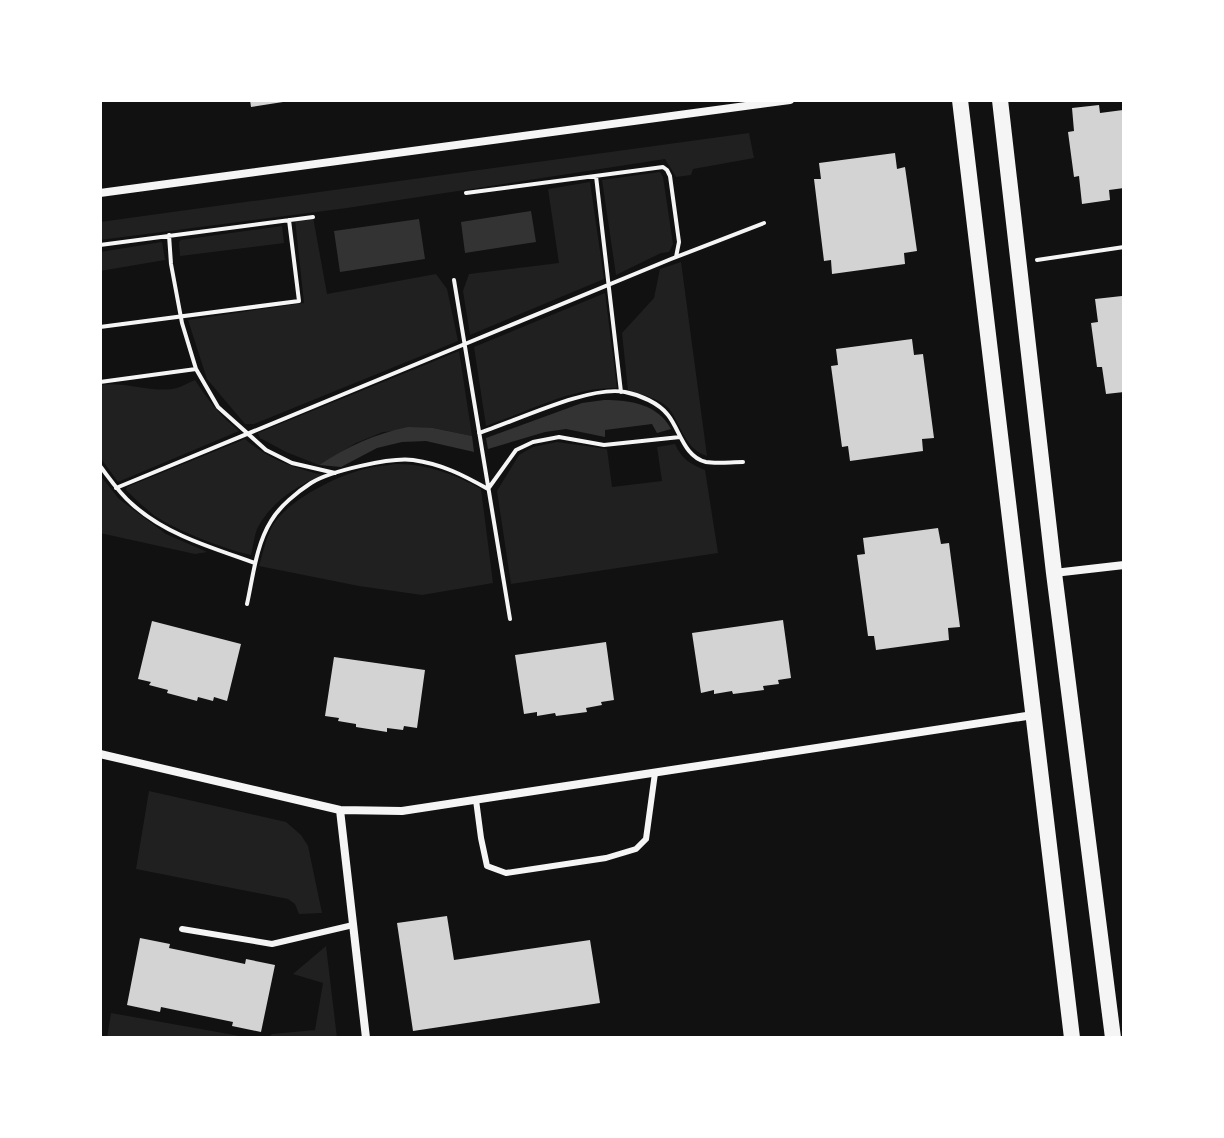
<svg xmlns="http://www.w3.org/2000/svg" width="1224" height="1138" font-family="Quicksand,sans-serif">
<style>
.green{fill:#202020}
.water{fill:#333}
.building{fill:#d3d3d3}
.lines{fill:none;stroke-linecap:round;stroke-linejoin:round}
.path{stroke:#f5f5f5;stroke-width:4}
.service{stroke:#f5f5f5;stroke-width:6}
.minor{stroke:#f5f5f5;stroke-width:8}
.secondary{stroke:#f5f5f5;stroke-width:16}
</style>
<rect width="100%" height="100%" fill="#111"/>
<path class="green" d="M749,133L754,158L693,169L691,175L676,177L665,159L347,208L100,240V222Z
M660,172L663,177L673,244L669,252L661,253L616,275L602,180Z
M590,182L604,279L470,335L463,291L469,274L559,263L548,189Z
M313,217L327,294L436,274L447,289L458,341L254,424H245L207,379L188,320L304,303L295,219Z
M282,226L284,243L180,256L179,242L181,240Z
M162,242L165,260L100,271V252Z
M681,262L707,456C685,449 682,427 670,410C661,398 641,395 628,390L622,333L654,298L660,269Z
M605,293L617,388C575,386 526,412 486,426L474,347Z
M459,351L472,436L433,428L383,432L356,443L319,465L286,452L260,438L258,433Z
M195,380C208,400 220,416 239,431L118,482L100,457V385C126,381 154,394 177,388C183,386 190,382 195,380Z
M245,439C268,459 294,468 323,475C297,485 270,503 257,529C254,537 253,547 251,555C224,549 178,531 155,516C145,508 135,499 126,490L127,487Z
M557,442L607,449L612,487L662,481L657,447L675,444C682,459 690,464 705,470L718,553L511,584L497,491L519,455L533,447Z
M394,464C426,463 454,474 481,489L493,583L422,595L359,586L259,566C263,553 266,537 273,525C289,499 340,474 369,468C377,466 386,466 394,464Z
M100,475L119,499L166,534L207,552L195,554L100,533Z
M149,791L286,822L301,835L308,846L322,913L299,914L295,904L288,899L136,869Z
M326,946L337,1038H268L272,1034L315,1030L323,983L293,974Z
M111,1013L251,1038H107Z"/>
<path class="water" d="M531,211L536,242L465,253L461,222Z
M419,219L425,259L340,272L334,231Z
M604,400C630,400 658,404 671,429L657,433L652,424L605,430V437L566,429L545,432L488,449L486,438L582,403Z
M408,427L433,428L472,436L474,452L426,441L402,442L377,448L341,467L319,465C348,446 375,434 408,427Z"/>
<path class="building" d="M250,100H282L283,102L251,107Z
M1099,105L1100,113L1123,110L1124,188L1109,190L1110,200L1082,204L1079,176L1074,177L1068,132L1074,131L1072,108Z
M895,153L897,169L905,167L917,251L904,253L905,264L832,274L831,260L824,261L814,179H821L819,163Z
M1122,296L1124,303V392L1106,394L1102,367H1097L1091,323L1098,322L1095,299Z
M912,339L914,355L923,354L934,438L922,439L923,451L850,461L848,446L842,447L831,366L838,365L836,349Z
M938,528L941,544L949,543L960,627L948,628L949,640L876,650L874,636H868L857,555L865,554L863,538Z
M783,620L791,678L778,680L779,684L763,686L764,690L733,694L732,691L714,694V690L701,693L692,633Z
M152,621L241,644L227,701L214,697L213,701L198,697L197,701L167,693L168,690L149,685L151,682L138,679Z
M606,642L614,700L601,702L602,705L586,708L587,712L556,716L555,713L537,716V712L524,714L515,655Z
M334,657L425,670L417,728L404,726L403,730L387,728V732L356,727V724L338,721L339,718L325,716Z
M447,916L454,960L590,940L600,1003L413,1031L397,923Z
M140,938L170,944L169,948L245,964L246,959L275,965L261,1032L232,1026L233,1022L161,1007L160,1012L127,1005Z"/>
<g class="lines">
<path class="path" d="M596,176L621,392
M466,193L663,167L667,170L670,176L679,242L676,257
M169,235L171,264L182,323L196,369L218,407L266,450L292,463L335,473
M100,245L313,217
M1037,260L1124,247
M454,280L510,619
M100,327L299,301L289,220
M100,382L196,369
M479,433C516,421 589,385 625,392C640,395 659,403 668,415C680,430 684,457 706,462C717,464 731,462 743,462
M100,466C110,479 119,493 132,504C166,535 213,548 255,563
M116,488L671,259L764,223
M247,604C253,577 256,545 271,521C279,507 297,492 311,483C330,471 391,457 413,460C442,464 463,475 488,489L516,450L533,442L559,437L604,445L680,437"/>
<path class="service" d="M476,800L481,838L487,866L506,873L606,858L636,849L646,839L655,773
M182,929L272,944L353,925"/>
<path class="minor" d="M100,193L790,100
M1054,573L1124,565
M100,754L340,810L402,811L1033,715
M340,810L366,1038"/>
<path class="secondary" d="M960,100L1072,1038
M1000,100L1054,573L1113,1038"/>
</g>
<rect width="1224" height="1138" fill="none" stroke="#ffffff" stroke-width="204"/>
</svg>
